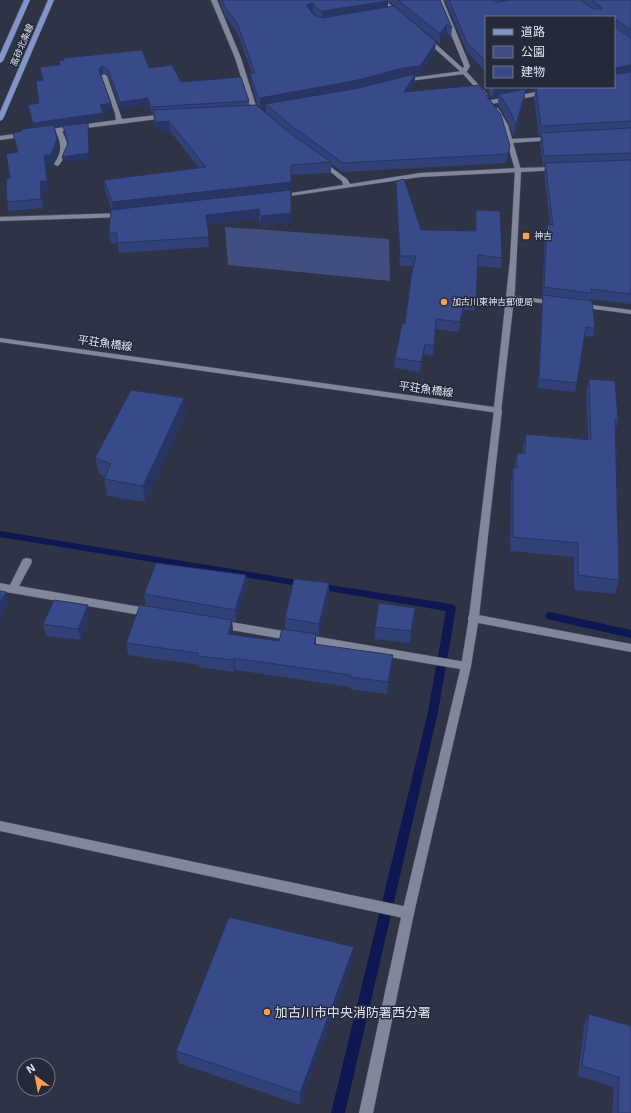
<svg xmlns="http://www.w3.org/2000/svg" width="631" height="1113" font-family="'Exo 2','Noto Sans JP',sans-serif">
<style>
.green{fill:#404f80}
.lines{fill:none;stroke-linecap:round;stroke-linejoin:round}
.stream{fill:#0e1752;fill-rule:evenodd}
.minor-casing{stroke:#4c505e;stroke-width:1}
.tertiary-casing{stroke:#4c505e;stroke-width:1}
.secondary-casing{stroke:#4c505e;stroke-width:1}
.primary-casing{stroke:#4c505e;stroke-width:1}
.minor{fill:#80879a;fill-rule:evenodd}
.tertiary{fill:#80879a;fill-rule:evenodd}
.secondary{fill:#80879a;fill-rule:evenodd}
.primary{fill:#8194cb;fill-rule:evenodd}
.wall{fill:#314077;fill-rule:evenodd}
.shaded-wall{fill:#283461}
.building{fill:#394a8a;stroke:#283461}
.poi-dot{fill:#fa9f4e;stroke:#252a3a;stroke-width:1.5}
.labels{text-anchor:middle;stroke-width:3;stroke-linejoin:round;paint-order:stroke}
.far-street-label{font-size:9px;fill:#e1e5f0;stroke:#252a3a}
.far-poi-label{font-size:9px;fill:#e1e5f0;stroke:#252a3a;text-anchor:start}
.street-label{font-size:11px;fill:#e1e5f0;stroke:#252a3a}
.near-poi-label{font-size:13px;fill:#e1e5f0;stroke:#252a3a;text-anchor:start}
</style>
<rect width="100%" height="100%" fill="#2e3445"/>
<path class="green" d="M225,227L389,239L390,281L228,265Z"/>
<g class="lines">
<path class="stream" d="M0,531L304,581L307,582L309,584L307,586L304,587L0,537Z
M317,583L451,604L454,605L456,608L438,712L345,1113H331L428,712L446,611L317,589L314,588L312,586L314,584Z
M550,612L631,630V638L547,619L545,616L547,613Z"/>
<g class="minor-casing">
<path id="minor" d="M211,0H217L241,58L256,106L263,114L262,115H258L250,106L235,58Z
M437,0H443L470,66L466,73L464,74L401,82V80L403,79L462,71L464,66Z
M104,74L107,76L122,119L166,114L169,116L166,118L62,131C70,147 69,151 59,165L57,166L54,164C62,152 62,145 56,132L0,140V136L116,120L115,113L101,76Z
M565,87H578L575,89L491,104L488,102L491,100Z
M553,137L555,138V140L511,143L508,141L511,139Z
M320,159L347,179L350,184L420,173L518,168L521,170L518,172L420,177L276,198V196L278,195L343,185L342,181L318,162V160Z
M123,213H126V217L0,221V217Z
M508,295L556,301L560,303L556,305L511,299H508Z
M576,303L631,310V314L579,307H576Z
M27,558L31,559L32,562L19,586L152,609L156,610L157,613L156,616L152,617L0,591V583L10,585L23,559Z
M473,614L631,644V652L473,622L469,621L468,618L469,615Z
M219,620L466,662L470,663L471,666L470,669L466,670L219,628L215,627L214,624L215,621Z
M0,821L408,907L413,909L414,913L413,917L408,919L0,831Z"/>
</g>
<g class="tertiary-casing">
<path id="tertiary" d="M379,0H385L402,15V17H398Z
M424,37H428L466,71L487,94V96H483L462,73L424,39Z
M494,108H498L508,125L521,170L520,171L515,170L502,125L493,109Z
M498,407L502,410L479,617L471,666L414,913L373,1113H359L402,913L461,666L469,617L494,410Z"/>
</g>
<g class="secondary-casing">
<path id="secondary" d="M556,167L558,168V170L521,172L515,290L501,412L498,413L0,342V338L494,407L510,260L515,170L518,168Z"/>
</g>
<g class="primary-casing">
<path id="primary" d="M24,0H30L3,61L0,63V54Z
M48,0H54L3,119L0,121V112Z"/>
</g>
<use href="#minor" class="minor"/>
<use href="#tertiary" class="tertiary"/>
<use href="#secondary" class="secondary"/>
<use href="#primary" class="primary"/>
</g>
<path class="wall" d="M219,0H387L388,1V7L435,51L419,75L415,76V83L409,91L509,155L506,163L343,172L331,164V173L292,175L291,222L261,226L259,219L207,225L209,247L119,253L117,243H111L109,233L112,210L105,190L104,180L199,168L170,131L157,132L154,120L153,113H152L149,105L121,109L108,75L103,73L101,75L112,110L102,112L104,120L54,127L59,148L53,164L46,165L49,190L42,191L43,208L9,211L7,202L10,178L18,152L22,131L34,127L29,112L28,105L39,103L42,80L40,67L60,65L149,68L181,82L249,101V105L285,129L266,113V106L260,107L257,104L251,83L250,74H252L237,32L225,16ZM312,12H313L317,16L314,15Z
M387,0H440L452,28L451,37L447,33L440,44Z
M445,0H631V304L590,299V301L595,328L593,337L584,336L575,392L538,388L542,304L543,298H542L545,235L547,225H550L544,173L545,166H543L540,143L541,136H539L534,98L535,91H533V87H614L486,17V72L467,52Z
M489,87H528L526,92H525L524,100L514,136L508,122L498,104V97L493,98L489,93Z
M396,181L421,230L475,231V220L476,210L502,258L501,268L478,266L474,311L464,310L459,332L435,329L433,356L424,354L420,372L394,368L395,358L405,324L413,266H400L396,191Z
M589,379L618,419L616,429L619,580L615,594L574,590V557L510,551L511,482L517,453H523V448L526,434L588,439L586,393Z
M184,398L186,415L145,502L107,496L104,479L105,477L99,474L95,458Z
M246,575L247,587L236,621H232L233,632L232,635L279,641L285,629V618L329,595L319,635H316V644L392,667L387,694L350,689V687L235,670L234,672L199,667V665L128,655L126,643L146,606L144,594Z
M90,617L81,640L46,636L43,624Z
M414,620L410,643L374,639L375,627Z
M353,961L300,1105L179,1063L176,1051Z
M589,1014L631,1026V1113H612L614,1087L578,1076L584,1025Z"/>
<path class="shaded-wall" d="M499,0H528L498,4Z
M388,1V10L322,20V11Z
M313,3V12L306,14V5Z
M615,20H617L615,29H614Z
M447,24V33L440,44V34Z
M436,42L435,51L419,75L415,76V83L403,101L358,90L266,104V106L260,107V98Z
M631,65V72L614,77L615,68Z
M102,66L103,73L100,77L99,70Z
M504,87H528L526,92H525L524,100L514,136L516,125L525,93L499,94L498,97L493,98L494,89Z
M534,87H556L536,88L535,91H533Z
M148,98L149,105L121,109L120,102Z
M111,103L112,110L101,112L100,105Z
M103,113L104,120L35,130L33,123Z
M169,121L170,131L157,132L156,122Z
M88,123L90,159L63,162L62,157Z
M57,139L59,148L53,164L46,165L49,190L42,191L43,208L41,199L40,181L44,155Z
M510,146L509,155L506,163L508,154Z
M292,175L291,222L261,226V216L291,192L113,213L112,202Z
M259,209V219L207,225L206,215Z
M465,300L464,310L459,332L460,322Z
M425,344L424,354L420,372L421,362Z
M184,398L186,415L145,502L143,486Z
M246,575L247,587L236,621L235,610Z
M329,583V595L319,635V624Z
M6,592L9,604L0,623V603Z
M88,605L90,617L81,640L78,629Z
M415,608L414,620L410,643L411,631Z
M232,620L233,632L229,646L228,634Z
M316,634V646L314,644Z
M393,655L392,667L387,694L388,682Z
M234,658L235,670L234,672L233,660Z
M354,947L353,961L300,1105V1093Z"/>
<path class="building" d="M222,0H387L388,1L322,11H320L313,3L306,5L314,15L322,18L394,6L436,42L420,66L403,68L358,80L260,98L257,95L250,74L255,73L237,23L225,7Z
M398,0H440L452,28L447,24L440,34Z
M449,0H493L497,2L511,0H581L593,9H602L601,7L592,0H631V30L617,20H615L614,26L631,38V65L615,68L614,73L616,74L631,72V121L541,126L536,88L544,87H614V17H486V61L467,43Z
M142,50L149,68L172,65L181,82L241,77L249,101L151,107L148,98L120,102L108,69L102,66L99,70L111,103L100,105L103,113L33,123L28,105L39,103L36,81L43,80L40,67L60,65L59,61L64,60V58Z
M415,74L404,92L479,85L501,115L510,146L508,154L343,163L293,127L266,104L359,88Z
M493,87H504L494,89Z
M526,89L516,125L510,111L499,94Z
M256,105L290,133L331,162L291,165V182L112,202L104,180L206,167L169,121L156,122L153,110Z
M88,123L89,153L62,157L68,143L63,126Z
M54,125L57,139L51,155H44L47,181H40L41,199L7,202L6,179L10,178L6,154L18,152L13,133L22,131L23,129Z
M631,128V153L544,156L541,133Z
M631,160V294L591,289V293L544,287L547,225H553L545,163Z
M404,179L421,230L476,231V210L500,211L502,258L478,255L476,301L465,300L460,322L436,319L434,346L425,344L421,362L395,358L402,324H405L411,277L416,256H400L396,181Z
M291,190V213L261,216L259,209L206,215L209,237L117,243V233H109L111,210Z
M543,295L592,301L595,328L586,327L577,383L539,379Z
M589,379L615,381L618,419H615L619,580L578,575V543L513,537V468H517V453L525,454L526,434L591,440Z
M131,390L184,398L143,486L104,479L111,464L95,458Z
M156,563L246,575L235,610L144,594Z
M294,579L329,583L319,624L285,618Z
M0,591L6,592L0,603Z
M54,600L88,605L78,629L43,624Z
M379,603L415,608L411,631L375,627Z
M140,605L232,620L228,634L279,641L282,629L316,634L314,644L393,655L388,682L351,677V675L234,658L233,660L198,656V653L126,643Z
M229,917L354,947L300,1093L176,1051Z
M589,1014L631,1026V1113H618L619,1077L582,1066Z"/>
<g class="poi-dot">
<rect x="522" y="232" width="8" height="8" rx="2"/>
<circle cx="444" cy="302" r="4"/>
<circle cx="267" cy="1012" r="4"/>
</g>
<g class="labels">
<g class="far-street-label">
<text transform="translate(22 45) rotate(-67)" y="3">高砂北条線</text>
</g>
<g class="far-poi-label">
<text x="534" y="239">神吉</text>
<text x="452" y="305">加古川東神吉郵便局</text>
</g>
<g class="street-label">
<text transform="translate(105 343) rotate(8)" y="4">平荘魚橋線</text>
<text transform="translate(426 389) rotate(8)" y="4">平荘魚橋線</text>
</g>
<g class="near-poi-label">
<text x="275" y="1017">加古川市中央消防署西分署</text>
</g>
</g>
<rect x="485" y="16" width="130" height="72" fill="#252a3a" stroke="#707583"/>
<rect x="493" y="29" width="20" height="6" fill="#8194cb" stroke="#707583"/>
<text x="521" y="36" font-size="12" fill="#e1e5f0">道路</text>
<rect x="493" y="46" width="20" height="12" fill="#404f80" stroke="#707583"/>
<text x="521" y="56" font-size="12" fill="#e1e5f0">公園</text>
<rect x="493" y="66" width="20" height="12" fill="#394a8a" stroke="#707583"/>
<text x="521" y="76" font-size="12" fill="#e1e5f0">建物</text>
<g transform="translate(36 1077) rotate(328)"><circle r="19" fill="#252a3a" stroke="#707583"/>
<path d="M0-3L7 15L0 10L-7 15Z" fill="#fa9f4e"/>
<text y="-6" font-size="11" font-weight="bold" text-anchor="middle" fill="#e1e5f0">N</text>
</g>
</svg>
